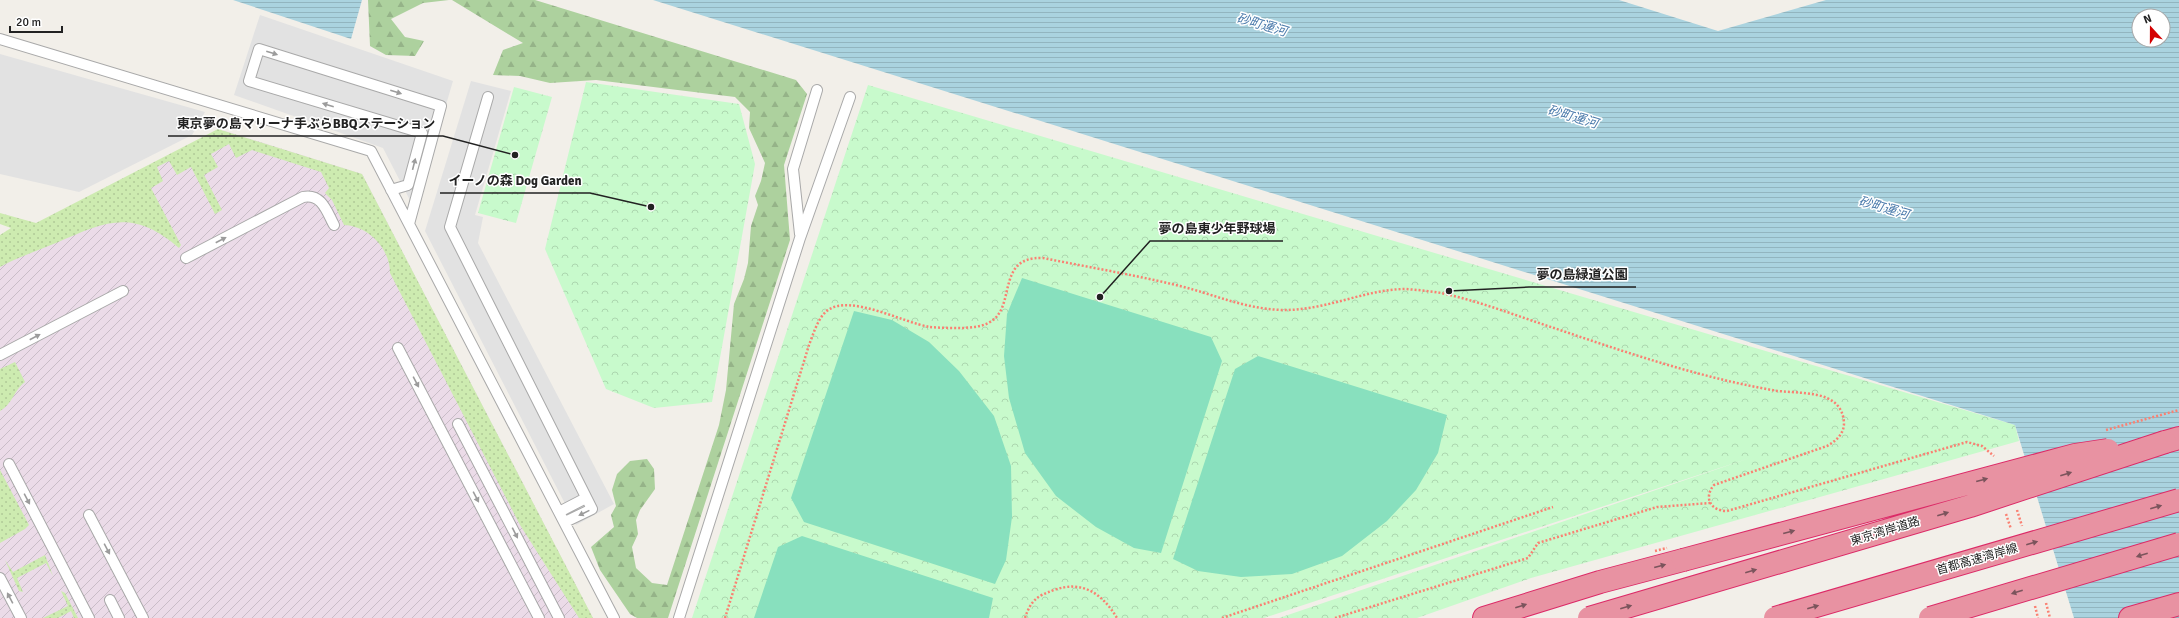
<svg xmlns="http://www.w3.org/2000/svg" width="2179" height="618" font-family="Signika,'Noto Sans JP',sans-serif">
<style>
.industrial{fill:url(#industrial-furrows)}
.grass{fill:url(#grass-dots)}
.forest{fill:url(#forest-firs)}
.park{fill:url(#park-crowns)}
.pitch{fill:#88e0be}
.parking{fill:#e2e2e2}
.water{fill:url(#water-rules);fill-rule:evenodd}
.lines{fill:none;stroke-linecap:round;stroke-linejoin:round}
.lane-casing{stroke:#a9a9a9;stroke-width:12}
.highway-casing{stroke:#dc2a67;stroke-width:24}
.path{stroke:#fa8072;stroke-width:2.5;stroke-dasharray:2 2;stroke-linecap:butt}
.lane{stroke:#fff;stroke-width:10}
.highway{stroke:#e892a2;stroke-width:22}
.highway-bridge-casing{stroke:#dc2a67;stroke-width:24;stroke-linecap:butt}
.path-bridge{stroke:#fa8072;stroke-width:2.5;stroke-dasharray:2 2;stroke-linecap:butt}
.highway-bridge{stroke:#e892a2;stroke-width:22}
.oneway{fill:#9c9c9c}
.oneway2{fill:#7b545c}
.labels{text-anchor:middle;stroke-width:3;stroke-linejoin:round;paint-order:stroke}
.street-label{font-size:12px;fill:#222;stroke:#fff}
.water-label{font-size:13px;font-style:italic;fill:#4a7aab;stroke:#fff}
.leader{fill:none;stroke:#222;stroke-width:1.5}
.callout-dot{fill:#222;stroke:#fff;stroke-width:1.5}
.callout-label{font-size:13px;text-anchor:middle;font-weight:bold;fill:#222;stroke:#fff;stroke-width:3;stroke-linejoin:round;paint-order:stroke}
</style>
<defs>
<pattern id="industrial-furrows" width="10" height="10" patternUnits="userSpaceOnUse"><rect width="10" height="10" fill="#ebdbe8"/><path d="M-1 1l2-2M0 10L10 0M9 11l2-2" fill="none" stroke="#c9bcc7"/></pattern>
<pattern id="grass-dots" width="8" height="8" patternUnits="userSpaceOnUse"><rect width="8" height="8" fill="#cdebb0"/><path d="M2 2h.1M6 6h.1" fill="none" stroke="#b0c997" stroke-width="1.8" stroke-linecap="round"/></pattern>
<pattern id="forest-firs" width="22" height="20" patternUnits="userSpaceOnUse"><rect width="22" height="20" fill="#add19e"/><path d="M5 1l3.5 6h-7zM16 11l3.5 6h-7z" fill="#95b388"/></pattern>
<pattern id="park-crowns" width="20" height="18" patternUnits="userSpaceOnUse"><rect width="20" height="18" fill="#c8facc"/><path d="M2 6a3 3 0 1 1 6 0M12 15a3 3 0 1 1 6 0" fill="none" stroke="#acd6af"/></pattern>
<pattern id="water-rules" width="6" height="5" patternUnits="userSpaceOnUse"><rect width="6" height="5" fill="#aad3df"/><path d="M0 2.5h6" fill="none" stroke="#92b5bf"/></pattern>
</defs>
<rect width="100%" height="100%" fill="#f2efe9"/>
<path class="industrial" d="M222,130L362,174L593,618H0V249Z"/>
<path class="grass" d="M218,129L362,174L593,618H579L520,525L390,273C390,248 368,226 344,225L332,200L325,193L329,188L321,172L252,150L236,158L229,144L211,154L218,167L204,175L222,210L215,214L191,167L177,175L169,161L157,167L163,181L151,188L181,245L179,248C133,208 106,221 56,243C37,251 18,257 0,267V235L11,228L0,224V213L36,223Z
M15,362L25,382C14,390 12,405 0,411V369Z
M0,470L29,525L25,529L0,543Z
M45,555L53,576L46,563L17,578L23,592L19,591L5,560L13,572Z
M61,591L65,593L78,618H74L71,611L58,618H43L68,606Z"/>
<path class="forest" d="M368,0H449L423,3L391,19L405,37L424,41L415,56L386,55L370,46Z
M452,0H535L796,80L807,94L784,165L790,240L668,618H637L630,614L600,570L591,547L614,527L611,515L616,506L612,490L617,474L630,461L647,459L654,469L655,489L640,510L636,520L638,534L632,547L636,568L652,583L667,585L719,425L726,390L734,304L744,279L748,263L751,226L758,205L755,196L761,181L765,163L749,128L750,112L735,97L596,80L550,83L520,76L493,75L503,50L523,43Z"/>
<path class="park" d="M586,82L739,104L755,164L712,402L654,408L606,389L545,249Z
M868,85L2015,425L2019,441L1531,578L1417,618H1279L1750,458L1264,618H692Z
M514,87L552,97L516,223L478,213Z"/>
<path class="pitch" d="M1022,278L1211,337L1222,361L1161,553L1134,548L1096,527L1056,496L1025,453L1009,398L1004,356L1007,314Z
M854,311L892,320L929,342L959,371L994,416L1011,466L1012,517L1006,560L995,584L804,522L791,498Z
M1258,356L1447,415L1438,453L1416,490L1387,521L1342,556L1292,574L1241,577L1198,571L1173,559L1235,369Z
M802,536L993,598L989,618H754L778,547Z"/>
<path class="parking" d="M260,15L453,81L415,210L383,148L234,95Z
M0,54L205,112L192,135L79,192L0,174Z
M471,81L511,91L475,215L483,217L478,243L614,504L576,525L425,231Z"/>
<path class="water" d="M233,0H362L351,39Z
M653,0H1619L1718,31L1826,0H2179V618H2074L2015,425ZM2139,16H2163V40H2139Z"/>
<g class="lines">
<g class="lane-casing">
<path id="lane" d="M0,39L371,151L614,618
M488,97L450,227L592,509L565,522
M391,190L408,185L422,133L249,81L259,49L441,106L409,224
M800,234L793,169L817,90
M186,258L303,197C322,193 327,212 334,225
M398,348L539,618
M0,355L123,291
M458,424L559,618
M9,464L89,618
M559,512L586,498
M89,515L143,618
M0,578L21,618
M110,600L119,618
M679,618L800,238L850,97"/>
</g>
<g class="highway-casing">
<path id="highway" d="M2165,442L2179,438
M1484,618L1600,582L1683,560
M2130,618L2179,604"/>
</g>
<path class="path" d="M2017,510L2022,526
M2006,514L2011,529
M2046,603L2050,618
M2035,606L2038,618
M725,618L809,345C813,335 818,317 828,310C851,294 904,323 930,327C941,328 953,328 964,328C973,327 982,327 990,322C1017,307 995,256 1043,258C1088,267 1135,275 1180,286C1216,295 1242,308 1281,310C1326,311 1365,289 1406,289C1418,290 1430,291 1441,293C1479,301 1517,316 1554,328C1625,352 1698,377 1772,390C1797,395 1842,387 1844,423C1844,434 1836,441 1827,446L1714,485C1703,498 1711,511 1727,511L1967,442L1982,446L1994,456
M1025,618C1031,600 1037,596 1054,590C1082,580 1102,593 1117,618
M1222,618L1553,507
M1335,618L1528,558L1538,543L1657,507L1710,503"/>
<use href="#lane" class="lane"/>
<use href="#highway" class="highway"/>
<g class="highway-bridge-casing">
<path id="highway-bridge" d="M1683,560L2075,455L2108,450
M1589,618L1970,506L2165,442
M1775,618L2179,500
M1930,618L2179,544"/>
</g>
<path class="path-bridge" d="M2106,430L2179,410
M1655,551L1667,548"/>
<use href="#highway-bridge" class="highway-bridge"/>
</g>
<defs><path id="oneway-solid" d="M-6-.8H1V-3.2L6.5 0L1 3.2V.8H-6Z"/></defs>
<g class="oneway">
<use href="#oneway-solid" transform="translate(272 53) rotate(17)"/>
<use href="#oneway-solid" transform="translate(396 92) rotate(17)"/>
<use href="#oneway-solid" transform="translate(328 105) rotate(-163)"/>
<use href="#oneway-solid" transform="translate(414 164) rotate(-76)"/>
<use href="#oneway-solid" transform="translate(221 240) rotate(-28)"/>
<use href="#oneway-solid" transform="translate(35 337) rotate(-28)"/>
<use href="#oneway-solid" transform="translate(416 382) rotate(62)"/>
<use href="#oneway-solid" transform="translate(476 497) rotate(62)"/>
<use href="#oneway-solid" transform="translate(27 499) rotate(62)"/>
<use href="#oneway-solid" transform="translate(584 513) rotate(154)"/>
<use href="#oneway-solid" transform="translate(515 533) rotate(63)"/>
<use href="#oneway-solid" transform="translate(107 549) rotate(62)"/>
<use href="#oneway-solid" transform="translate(10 598) rotate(-118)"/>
</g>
<g class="oneway2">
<use href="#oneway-solid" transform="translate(2066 474) rotate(-18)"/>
<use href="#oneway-solid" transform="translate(1982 480) rotate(-15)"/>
<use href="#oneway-solid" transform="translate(2156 507) rotate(-16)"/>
<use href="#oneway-solid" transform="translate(1943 514) rotate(-17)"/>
<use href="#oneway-solid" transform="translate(1789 532) rotate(-15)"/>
<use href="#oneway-solid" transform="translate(2032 543) rotate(-16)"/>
<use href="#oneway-solid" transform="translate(2142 555) rotate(163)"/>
<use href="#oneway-solid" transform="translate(1660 566) rotate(-15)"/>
<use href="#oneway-solid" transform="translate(1751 571) rotate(-16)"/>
<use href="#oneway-solid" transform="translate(2017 592) rotate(163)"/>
<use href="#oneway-solid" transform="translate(1521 606) rotate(-17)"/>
<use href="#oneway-solid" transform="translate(1626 607) rotate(-16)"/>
<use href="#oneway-solid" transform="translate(1813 607) rotate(-16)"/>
</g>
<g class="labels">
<g class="street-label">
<text transform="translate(1885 531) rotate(-17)" y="4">東京湾岸道路</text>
<text transform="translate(1977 559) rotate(-16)" y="4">首都高速湾岸線</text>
</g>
<g class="water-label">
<text transform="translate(1262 24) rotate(16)" y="5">砂町運河</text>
<text transform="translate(1573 116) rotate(16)" y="5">砂町運河</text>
<text transform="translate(1884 207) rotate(16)" y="5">砂町運河</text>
</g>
</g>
<path class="leader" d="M515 155L443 136H168M651 207L590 193H440M1100 297L1150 241H1283M1449 291L1529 287H1636"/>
<g class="callout-dot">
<circle cx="515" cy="155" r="4"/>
<circle cx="651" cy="207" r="4"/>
<circle cx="1100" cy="297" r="4"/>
<circle cx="1449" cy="291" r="4"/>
</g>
<g class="callout-label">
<text x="306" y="128">東京夢の島マリーナ手ぶらBBQステーション</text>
<text x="515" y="185">イーノの森 Dog Garden</text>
<text x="1217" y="233">夢の島東少年野球場</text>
<text x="1582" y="279">夢の島緑道公園</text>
</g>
<g transform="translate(2151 28) rotate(339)"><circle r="19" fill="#ffffff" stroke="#a7a7a7"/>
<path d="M0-3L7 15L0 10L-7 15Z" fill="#d40000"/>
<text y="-6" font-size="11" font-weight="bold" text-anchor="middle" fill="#222222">N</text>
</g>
<path d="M10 26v6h52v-6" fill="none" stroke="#222222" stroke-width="2"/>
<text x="16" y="26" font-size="12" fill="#222222" stroke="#ffffff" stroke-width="3" paint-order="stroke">20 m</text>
</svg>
